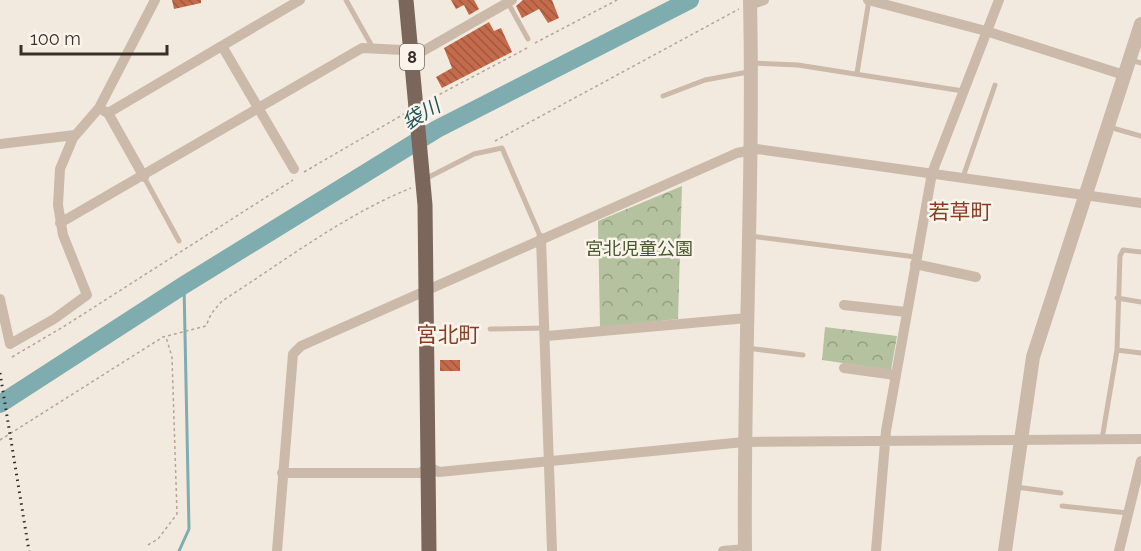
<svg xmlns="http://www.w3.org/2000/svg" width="1141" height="551" font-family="Raleway,'Noto Sans JP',sans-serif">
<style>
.park{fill:url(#park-crowns)}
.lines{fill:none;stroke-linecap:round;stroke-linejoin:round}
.stream{stroke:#7eacaf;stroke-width:3}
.river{stroke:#7eacaf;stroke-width:18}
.building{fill:url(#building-back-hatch)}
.path{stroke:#b7a495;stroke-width:1.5;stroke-dasharray:3 3;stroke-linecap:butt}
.service{stroke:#cbbaaa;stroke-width:5}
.minor{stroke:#cbbaaa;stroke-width:10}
.tertiary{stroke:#cbbaaa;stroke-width:14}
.primary{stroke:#7a665b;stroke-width:15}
.rail{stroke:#382f2a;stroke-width:3;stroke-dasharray:1.5 4.5;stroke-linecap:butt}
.labels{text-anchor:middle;stroke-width:5;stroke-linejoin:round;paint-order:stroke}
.shield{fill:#faf4eb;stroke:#726a64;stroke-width:1.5}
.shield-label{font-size:16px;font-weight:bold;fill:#382f2a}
.park-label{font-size:18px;fill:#47572e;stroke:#faf4eb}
.water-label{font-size:20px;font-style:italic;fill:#1f555a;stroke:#faf4eb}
.quarter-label{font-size:21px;fill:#873d24;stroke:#faf4eb}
</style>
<defs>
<pattern id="park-crowns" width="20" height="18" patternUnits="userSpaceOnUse" patternTransform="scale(1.5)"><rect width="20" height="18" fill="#b5c29f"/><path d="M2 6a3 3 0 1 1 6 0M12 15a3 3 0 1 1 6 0" fill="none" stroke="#949e82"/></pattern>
<pattern id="building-back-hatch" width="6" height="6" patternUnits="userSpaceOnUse" patternTransform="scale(1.5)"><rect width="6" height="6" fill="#c46b4b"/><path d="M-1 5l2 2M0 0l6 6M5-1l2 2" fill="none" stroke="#a0583f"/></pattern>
</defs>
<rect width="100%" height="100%" fill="#f3eadf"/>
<path class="park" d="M682,186L678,319L600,328L598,221Z
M825,327L897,336L891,370L822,360Z"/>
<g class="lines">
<path class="stream" d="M179,551L189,529L184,285"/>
<path class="river" d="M0,404L184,285L437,129L690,0"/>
</g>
<path class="building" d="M172,0H201V3L174,9Z
M451,0H474L479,9L469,15L464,5L456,9Z
M523,0H552L559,18L548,23L539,9L522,18L516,6Z
M489,22L494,31L501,28L512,52L442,88L436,77L452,68L444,48Z
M440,360H460V371H440Z"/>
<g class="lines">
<path class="path" d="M535,43L617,0
M429,100L529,47
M495,141L739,9
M304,172L404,114
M12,357L63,327L293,180
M0,440L163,337L206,326L211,314L222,301C283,262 344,215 411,188
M148,545L158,539L177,514L172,357L166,337"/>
<path class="service" d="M346,0L373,48
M507,1L528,39
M1131,60L1141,63
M751,63L798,65L963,91
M857,73L869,0
M663,96L705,80L748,72
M1109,127L1141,136
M144,177L179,241
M963,177L995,85
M425,179L474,154L502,148L541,238
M750,236L916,257
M1117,298L1141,302
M490,329L546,328
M747,348L803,355
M1117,350L1141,353
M1102,439L1117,350L1120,256L1123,250L1141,252
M1016,487L1061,493
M1062,506L1128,513"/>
<path class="minor" d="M868,0L986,31L1124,75
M750,5L764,0
M222,46L294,169
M104,111L108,113L144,177
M108,113L300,0
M0,144L75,135
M60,223L362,48L423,51L512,0
M541,238L552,551
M915,264L976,277
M0,299L10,344L54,319L87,295L63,235L58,205L60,169L73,138L99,108L155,0
M844,305L906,312
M547,336L747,318
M844,368L895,375
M282,473H420L429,467L439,472L744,442L1141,439
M277,551L293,354L301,346L737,153L757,149L1141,203
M723,551L745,549
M876,551L886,431L932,173L999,0
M1119,551L1141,461"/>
<path class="tertiary" d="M745,551C743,367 754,184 750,0
M1005,551L1033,357L1141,24"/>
<path class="primary" d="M406,0L425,205L429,551"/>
<path class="rail" d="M0,373L29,551"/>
</g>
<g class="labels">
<rect class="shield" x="400" y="44" width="24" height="26" rx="4.5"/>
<g class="shield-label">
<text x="412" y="63">8</text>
</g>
<g class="park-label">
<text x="639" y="255">宮北児童公園</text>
</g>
<g class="water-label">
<text transform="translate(421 114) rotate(-30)" y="7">袋川</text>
</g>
<g class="quarter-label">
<text x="960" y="219">若草町</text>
<text x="448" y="342">宮北町</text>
</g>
</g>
<path d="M21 45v9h146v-9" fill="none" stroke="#382f2a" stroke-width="3"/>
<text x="30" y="45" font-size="18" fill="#382f2a" stroke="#faf4eb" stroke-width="4.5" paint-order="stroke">100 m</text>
</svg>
